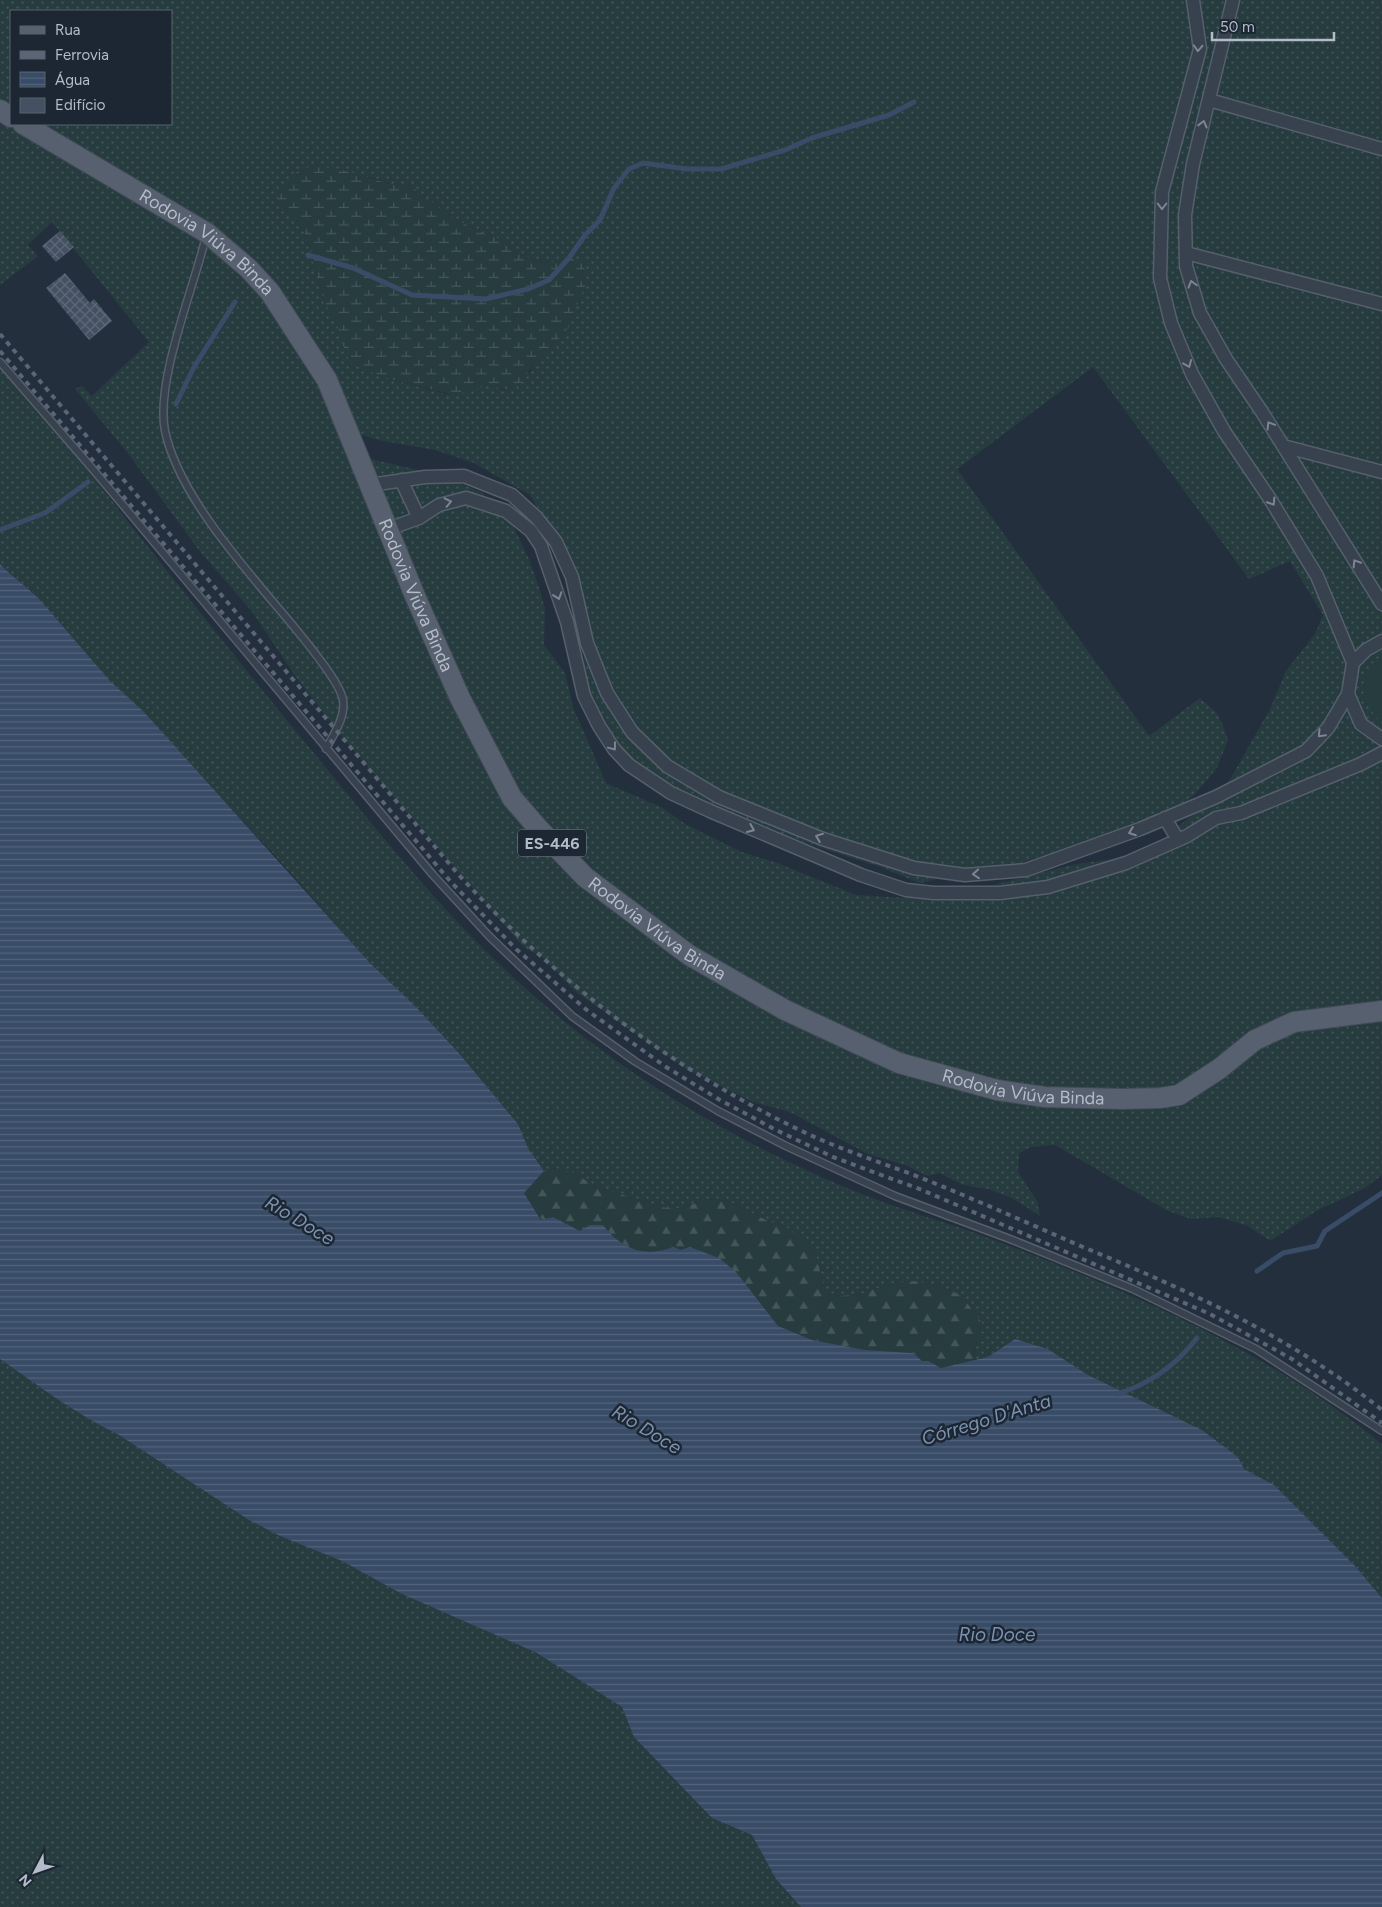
<svg xmlns="http://www.w3.org/2000/svg" width="1382" height="1907" font-family="Figtree,sans-serif">
<style>
.grass{fill:url(#grass-dots);fill-rule:evenodd}
.forest{fill:url(#forest-firs)}
.wetland{fill:url(#wetland-marsh)}
.green{fill:#263c3f}
.water{fill:url(#water-rules)}
.lines{fill:none;stroke-linecap:round;stroke-linejoin:round}
.stream{stroke:#394c67;stroke-width:5}
.building{fill:url(#building-cross-hatch)}
.service-casing{stroke:#565f6c;stroke-width:9}
.minor-casing{stroke:#565f6c;stroke-width:15}
.primary-casing{stroke:#414a57;stroke-width:22}
.service{stroke:#38414e;stroke-width:6}
.minor{stroke:#38414e;stroke-width:12}
.primary{stroke:#56606e;stroke-width:20}
.rail{stroke:#5a6575;stroke-width:4;stroke-dasharray:5 5;stroke-linecap:butt}
.oneway{stroke:#7c8592}
.labels{text-anchor:middle;stroke-width:5;stroke-linejoin:round;paint-order:stroke}
.shield{fill:#1d2633;stroke:#878f9c;stroke-width:1}
.shield-label{font-size:16px;font-weight:bold;fill:#b4bcc9}
.street-label{font-size:18px;fill:#b4bcc9;stroke:#1d2633}
.water-label{font-size:19px;font-style:italic;fill:#7c92b1;stroke:#1d2633}
</style>
<defs>
<pattern id="grass-dots" width="8" height="8" patternUnits="userSpaceOnUse" patternTransform="scale(1.25)"><rect width="8" height="8" fill="#263c3f"/><path d="M2 2h.1M6 6h.1" fill="none" stroke="#435659" stroke-width="1.8" stroke-linecap="round"/></pattern>
<pattern id="forest-firs" width="22" height="20" patternUnits="userSpaceOnUse" patternTransform="scale(1.25)"><rect width="22" height="20" fill="#263c3f"/><path d="M5 1l3.5 6h-7zM16 11l3.5 6h-7z" fill="#435659"/></pattern>
<pattern id="wetland-marsh" width="20" height="14" patternUnits="userSpaceOnUse" patternTransform="scale(1.25)"><rect width="20" height="14" fill="#263c3f"/><path d="M1 5h8M5 5V1M11 12h8M15 12V8" fill="none" stroke="#435659"/></pattern>
<pattern id="water-rules" width="6" height="5" patternUnits="userSpaceOnUse" patternTransform="scale(1.25)"><rect width="6" height="5" fill="#394c67"/><path d="M0 2.5h6" fill="none" stroke="#53647b"/></pattern>
<pattern id="building-cross-hatch" width="8" height="8" patternUnits="userSpaceOnUse" patternTransform="scale(1.25)"><rect width="8" height="8" fill="#455162"/><path d="M0 0l8 8M0 8l8-8" fill="none" stroke="#5d6877"/></pattern>
</defs>
<rect width="100%" height="100%" fill="#242f3e"/>
<path class="grass" d="M0,0H1382V1175L1365,1188L1318,1210L1270,1241L1248,1226L1218,1217L1191,1219L1168,1211L1055,1145L1031,1147L1019,1153L1018,1172L1037,1201L1040,1216L1012,1198L988,1189L963,1185L940,1173L928,1176L905,1165L868,1154L790,1112L753,1102L685,1068L576,992L540,955L528,950L519,942L343,738L296,677L253,613L198,549L127,452L75,389L82,386L92,396L149,342L52,222L28,245L38,256L0,285ZM11,11H171V124H11ZM370,177L390,184L409,185L454,218L480,232L501,239L532,260L550,263L570,258L566,332L535,361L530,372L509,391L489,385L460,393L446,394L390,379L343,345L341,331L336,320L324,302L304,230L276,199L290,183ZM1093,367L1249,579L1290,561L1323,615L1315,634L1286,671L1270,709L1231,778L1214,797L1156,845L1118,858L1072,865L962,893L922,899L856,895L777,863L742,852L687,825L661,807L606,783L573,707L565,673L544,645L545,610L540,590L529,559L509,517L481,492L439,475L354,455L353,432L378,440L435,450L474,463L530,495L563,551L583,595L584,673L596,710L627,755L657,779L728,812L803,842L880,867L920,883L967,872L1010,866L1170,816L1195,794L1217,768L1228,740L1223,725L1216,712L1200,698L1149,736L957,469Z
M0,359C101,486 200,615 304,741C370,821 436,906 513,977C575,1034 644,1084 718,1125C767,1153 819,1177 872,1198C906,1211 941,1221 975,1233C1119,1287 1262,1346 1382,1444V1598L1356,1567L1274,1485L1243,1469L1238,1457L1202,1430L1088,1375L1048,1349L1015,1339L988,1357L972,1362L982,1323L960,1295L944,1288L893,1283L861,1294L840,1296L830,1293L823,1284L816,1255L786,1227L770,1222L728,1201L712,1199L678,1208H666L600,1188L571,1172L553,1168L544,1171L528,1148L518,1124L458,1052L415,1006L370,963L271,851L110,681L31,590L13,578L0,564Z
M0,1359C39,1386 77,1415 119,1435L249,1520L280,1536L342,1561L402,1594L537,1653L623,1707L634,1737L712,1818L752,1835L776,1879L801,1907H0Z"/>
<path class="forest" d="M553,1168L571,1172L600,1188L666,1208H678L712,1199L728,1201L770,1222L786,1227L804,1241L816,1254L823,1284L830,1293L841,1296L861,1294L893,1283L918,1281L944,1288L961,1295L982,1323L972,1362L941,1368L928,1361H922L913,1353L865,1350L812,1340L778,1326L757,1301L673,1247C645,1258 621,1249 603,1225H590L580,1231L553,1217L542,1220L524,1193L544,1171Z"/>
<path class="wetland" d="M318,166L347,171L390,184L409,185L454,218L480,232L501,239L532,260L550,263L570,258L584,260L585,286L566,332L535,361L523,381L512,391L489,385L454,395L390,379L353,365L346,355L336,320L324,302L304,230L276,199L299,169Z"/>
<path class="green" d="M1382,656V720C1376,719 1374,714 1371,710C1357,693 1363,666 1382,656Z"/>
<path class="water" d="M0,564C13,578 28,587 41,601L110,681L144,712L370,963L415,1006L458,1052L518,1124L528,1148L544,1171L524,1193L541,1220L553,1217L580,1231L590,1225H603C621,1249 645,1258 673,1247L681,1250L690,1247L719,1258L736,1272L778,1326L812,1340L865,1350L913,1353L922,1361H928L941,1368L988,1357L1015,1339L1048,1349L1088,1375L1202,1430L1238,1457L1244,1469L1274,1485L1356,1567L1382,1598V1907H801L776,1879L752,1835L712,1818L634,1737L622,1707L537,1653L402,1594L342,1561L280,1536L249,1520L119,1435C77,1415 39,1386 0,1359Z"/>
<g class="lines">
<path class="stream" d="M308,255L353,268L412,295L486,299L528,289L549,280L569,258L585,235L600,220L614,188L629,169L643,163L687,169H721L785,150L812,138L889,115L914,102
M176,404L194,367L235,302
M0,530L45,513L88,482
M1257,1271L1283,1253L1317,1246L1325,1231L1382,1193
M1117,1394C1150,1384 1177,1364 1197,1338"/>
</g>
<path class="building" d="M60,231L74,247L56,262L42,246Z
M65,273L90,303L94,299L112,321L89,340L46,288Z"/>
<g class="lines">
<g class="service-casing">
<path id="service" d="M206,236C194,288 155,381 165,431C179,498 252,576 295,628C307,643 340,682 343,700C346,717 333,735 326,749
M0,362L91,467L433,875L489,936L572,1016L636,1062L718,1111L786,1146L895,1196L1010,1239L1133,1289L1256,1349L1382,1431"/>
</g>
<g class="minor-casing">
<path id="minor" d="M1193,0L1200,49L1162,192L1160,278L1171,323L1192,374L1224,431L1270,499L1317,576L1353,663
M1233,0L1193,164L1185,215L1186,266L1200,313L1226,359L1262,412L1382,604
M1209,100L1382,149
M1186,253L1382,304
M1283,446L1382,472
M401,480L419,518
M370,485L425,477L464,476L512,495L536,517L556,542L572,577L587,643L607,693L632,732L667,766L719,797L823,839L914,868L965,875L1026,870L1140,829L1216,797L1306,751L1328,728L1348,694L1353,663L1366,650L1382,641
M388,529L419,518L439,505L466,498L506,511L531,531L541,546L567,622L584,696L599,726L614,749L629,765L671,793L710,811L861,875L906,890L934,893H1000L1048,887L1126,863L1187,836L1216,818L1241,813L1361,764L1382,753
M1348,694L1361,724L1382,739
M1165,818L1178,840"/>
</g>
<g class="primary-casing">
<g id="primary">
<path d="M0,110L11,117"/>
<path id="s1" d="M23,124L207,233L249,269L270,292L327,380L415,596L460,698L512,798L538,828L585,877L689,955L785,1010L899,1063L997,1090L1045,1097L1122,1099L1160,1098L1179,1095L1219,1069L1255,1040L1294,1022L1382,1011"/>
</g>
</g>
<use href="#service" class="service"/>
<use href="#minor" class="minor"/>
<use href="#primary" class="primary"/>
<path class="rail" d="M0,334L458,874C557,982 674,1071 808,1134C847,1152 889,1165 929,1181C981,1202 1032,1225 1083,1247C1189,1291 1292,1337 1382,1410
M0,351L450,881L516,949L588,1011L666,1067L720,1100L776,1130L833,1157L922,1190L1210,1314L1292,1359L1382,1423"/>
</g>
<defs><path id="oneway-chevron" d="M-2-3.5L2.5 0L-2 3.5" fill="none" stroke-width="1.6" stroke-linecap="round" stroke-linejoin="round" transform="scale(1.25)"/></defs>
<g class="oneway">
<use href="#oneway-chevron" transform="translate(1198 48) rotate(93)"/>
<use href="#oneway-chevron" transform="translate(1203 124) rotate(-76)"/>
<use href="#oneway-chevron" transform="translate(1162 206) rotate(90)"/>
<use href="#oneway-chevron" transform="translate(1192 284) rotate(-106)"/>
<use href="#oneway-chevron" transform="translate(1188 364) rotate(68)"/>
<use href="#oneway-chevron" transform="translate(1270 425) rotate(-121)"/>
<use href="#oneway-chevron" transform="translate(448 502) rotate(-13)"/>
<use href="#oneway-chevron" transform="translate(1272 502) rotate(58)"/>
<use href="#oneway-chevron" transform="translate(1356 563) rotate(-122)"/>
<use href="#oneway-chevron" transform="translate(558 596) rotate(71)"/>
<use href="#oneway-chevron" transform="translate(1321 734) rotate(133)"/>
<use href="#oneway-chevron" transform="translate(613 747) rotate(53)"/>
<use href="#oneway-chevron" transform="translate(751 829) rotate(23)"/>
<use href="#oneway-chevron" transform="translate(1132 832) rotate(160)"/>
<use href="#oneway-chevron" transform="translate(819 837) rotate(-159)"/>
<use href="#oneway-chevron" transform="translate(976 874) rotate(175)"/>
</g>
<g class="labels">
<rect class="shield" x="518" y="829.5" width="68" height="27" rx="4"/>
<g class="shield-label">
<text x="552" y="849">ES-446</text>
</g>
<g class="street-label">
<text dy="6" stroke="none"><textPath href="#s1" startOffset="219">Rodovia Viúva Binda</textPath></text>
<text dy="6" stroke="none"><textPath href="#s1" startOffset="638">Rodovia Viúva Binda</textPath></text>
<text dy="6" stroke="none"><textPath href="#s1" startOffset="1059">Rodovia Viúva Binda</textPath></text>
<text dy="6" stroke="none"><textPath href="#s1" startOffset="1464">Rodovia Viúva Binda</textPath></text>
</g>
<g class="water-label">
<text transform="translate(300 1220) rotate(31)" y="7">Rio Doce</text>
<text transform="translate(986 1419) rotate(-17)" y="7">Córrego D'Anta</text>
<text transform="translate(647 1429) rotate(31)" y="7">Rio Doce</text>
<text x="997" y="1641">Rio Doce</text>
</g>
</g>
<rect x="10" y="10" width="162" height="115" fill="#1d2633" stroke="#59626f"/>
<rect x="20" y="26" width="25" height="8" fill="#56606e" stroke="#59626f"/>
<text x="55" y="35" font-size="15" fill="#b4bcc9">Rua</text>
<rect x="20" y="51" width="25" height="8" fill="#5a6575" stroke="#59626f"/>
<text x="55" y="60" font-size="15" fill="#b4bcc9">Ferrovia</text>
<rect x="20" y="72" width="25" height="15" fill="url(#water-rules)" stroke="#59626f"/>
<text x="55" y="85" font-size="15" fill="#b4bcc9">Água</text>
<rect x="20" y="98" width="25" height="15" fill="#455162" stroke="#59626f"/>
<text x="55" y="110" font-size="15" fill="#b4bcc9">Edifício</text>
<g transform="translate(35 1872) rotate(229)" stroke="#1d2633" stroke-width="4" paint-order="stroke">
<path d="M0-4L9 19L0 12L-9 19Z" fill="#b4bcc9"/>
<text y="-8" font-size="14" font-weight="bold" text-anchor="middle" fill="#b4bcc9">N</text>
</g>
<path d="M1212 32v8h122v-8" fill="none" stroke="#b4bcc9" stroke-width="2.5"/>
<text x="1220" y="32" font-size="15" fill="#b4bcc9" stroke="#1d2633" stroke-width="4" paint-order="stroke">50 m</text>
</svg>
